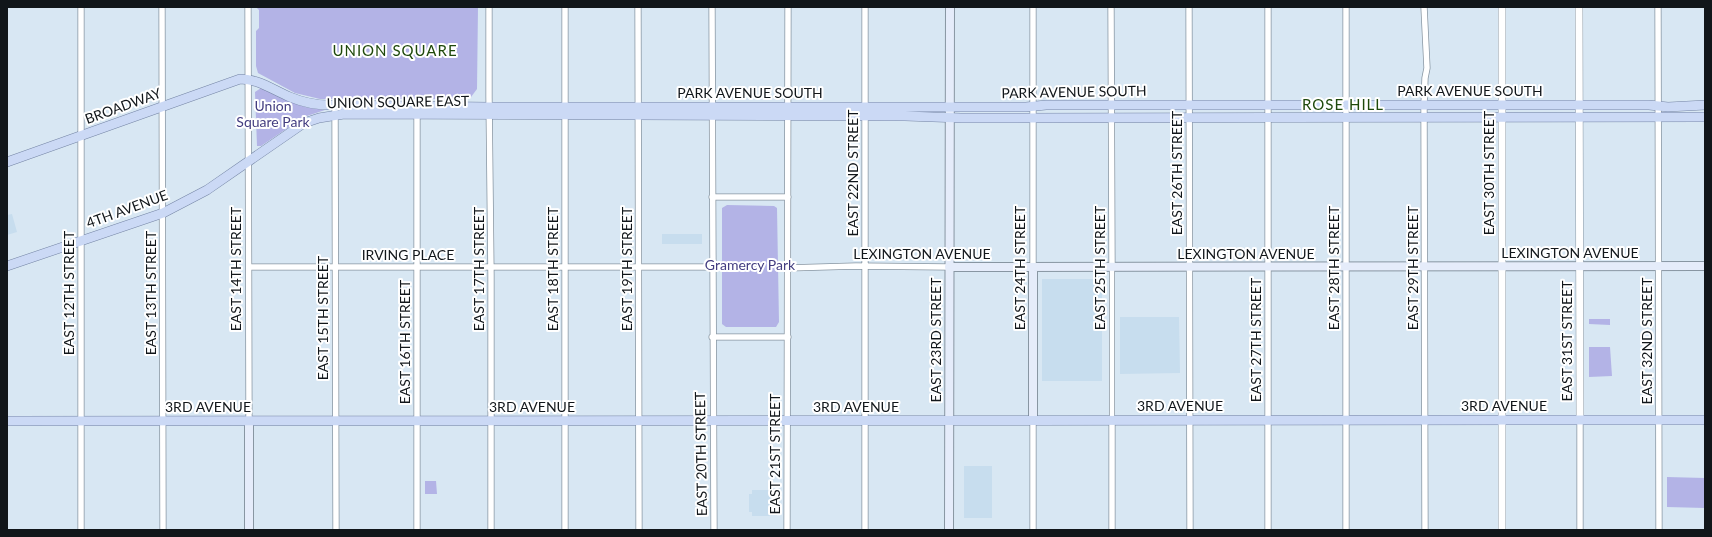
<svg xmlns="http://www.w3.org/2000/svg" width="1712" height="537" font-family="Lato,sans-serif">
<style>
.built{fill:#c7ddee}
.green{fill:#b3b3e6}
.lines{fill:none;stroke-linecap:round;stroke-linejoin:round}
.pedestrian-casing{stroke:#8896a2;stroke-width:6}
.minor-casing{stroke:#8896a2;stroke-width:7}
.tertiary-casing{stroke:#8896a2;stroke-width:8}
.secondary-casing{stroke:#8896a2;stroke-width:10}
.primary-casing{stroke:#7484a4;stroke-width:10}
.pedestrian{stroke:#fff;stroke-width:4.5}
.minor{stroke:#fff;stroke-width:5.5}
.tertiary{stroke:#fff;stroke-width:7}
.secondary{stroke:#e5ecfa;stroke-width:8}
.primary{stroke:#cbd9f5;stroke-width:9}
.labels{text-anchor:middle;stroke-width:4;stroke-linejoin:round;paint-order:stroke}
.street-label{font-size:14px;fill:#11161a;stroke:#fff}
.park-label{font-size:14px;fill:#433d80;stroke:#fff}
.neighbourhood-label{font-size:15px;letter-spacing:1px;fill:#1f490c;stroke:#fff}
</style>
<rect width="100%" height="100%" fill="#d8e7f3"/>
<path class="built" d="M12,214L17,232L7,235V215Z
M662,234H702V244H662Z
M1042,279H1102V381H1042Z
M1120,317H1179L1180,373L1120,374Z
M964,466H992V518H964Z
M752,490H777V516H752V512H749V494H752Z"/>
<path class="green" d="M256,7H478L477,89L471,97L463,99H320L295,93L258,73L256,66V31L259,28V10Z
M261,88L305,107L325,110L304,117L261,146H257L255,92Z
M727,205L774,206L777,208L779,322L776,327H726L722,324V208Z
M1589,319H1610V325L1589,324Z
M1589,347H1610L1612,376L1589,377Z
M1667,477L1705,478V508L1667,507Z
M425,481H436L437,494H425Z"/>
<g class="lines">
<g class="pedestrian-casing">
<path id="pedestrian" d="M1112,420V267"/>
</g>
<g class="minor-casing">
<path id="minor" d="M81,7V530
M162,7L163,530
M248,7L249,421
M489,7V97L491,275V530
M565,7V530
M638,7L639,530
M712,7L714,530
M865,7V530
M1033,7V267
M1111,7L1112,267
M1189,7L1190,530
M1268,7V530
M1346,7V530
M1424,7L1427,68L1425,78L1424,105L1425,530
M1658,7L1659,530
M335,106L336,530
M712,197H788
M249,267H712
M787,268L856,266L949,267
M712,337H788
M1112,420V530
M1580,420V530
M417,530V112
M787,530L788,7
M1033,530V421"/>
</g>
<g class="tertiary-casing">
<path id="tertiary" d="M1502,7V530
M1579,7L1580,420"/>
</g>
<g class="secondary-casing">
<path id="secondary" d="M949,267L1705,266
M249,421V530
M1033,421V267
M949,530L950,7"/>
</g>
<g class="primary-casing">
<path id="primary" d="M7,162L240,79C259,79 273,90 290,97C302,102 315,105 329,105L489,107H1026L1046,105H1649L1668,107L1705,105
M7,266L163,213L207,190L304,123L319,118L344,114L905,116L961,118L1705,117
M7,421L1705,420"/>
</g>
<use href="#pedestrian" class="pedestrian"/>
<use href="#minor" class="minor"/>
<use href="#tertiary" class="tertiary"/>
<use href="#secondary" class="secondary"/>
<use href="#primary" class="primary"/>
</g>
<g class="labels">
<g class="street-label">
<text x="1470" y="96">PARK AVENUE SOUTH</text>
<text transform="translate(1074 92) rotate(-1)" y="5">PARK AVENUE SOUTH</text>
<text x="750" y="98">PARK AVENUE SOUTH</text>
<text transform="translate(398 102) rotate(-1)" y="5">UNION SQUARE EAST</text>
<text transform="translate(123 106) rotate(-20)" y="5">BROADWAY</text>
<text transform="translate(853 173) rotate(-90)" y="5">EAST 22ND STREET</text>
<text transform="translate(1177 173) rotate(-90)" y="5">EAST 26TH STREET</text>
<text transform="translate(1489 173) rotate(-90)" y="5">EAST 30TH STREET</text>
<text transform="translate(127 209) rotate(-20)" y="5">4TH AVENUE</text>
<text x="1570" y="258">LEXINGTON AVENUE</text>
<text x="922" y="259">LEXINGTON AVENUE</text>
<text x="1246" y="259">LEXINGTON AVENUE</text>
<text x="408" y="260">IRVING PLACE</text>
<text transform="translate(1020 268) rotate(-90)" y="5">EAST 24TH STREET</text>
<text transform="translate(1100 268) rotate(-90)" y="5">EAST 25TH STREET</text>
<text transform="translate(1334 268) rotate(-90)" y="5">EAST 28TH STREET</text>
<text transform="translate(1413 268) rotate(-90)" y="5">EAST 29TH STREET</text>
<text transform="translate(236 269) rotate(-90)" y="5">EAST 14TH STREET</text>
<text transform="translate(479 269) rotate(-90)" y="5">EAST 17TH STREET</text>
<text transform="translate(553 269) rotate(-90)" y="5">EAST 18TH STREET</text>
<text transform="translate(627 269) rotate(-90)" y="5">EAST 19TH STREET</text>
<text transform="translate(69 293) rotate(-90)" y="5">EAST 12TH STREET</text>
<text transform="translate(151 293) rotate(-90)" y="5">EAST 13TH STREET</text>
<text transform="translate(323 318) rotate(-90)" y="5">EAST 15TH STREET</text>
<text transform="translate(936 340) rotate(-90)" y="5">EAST 23RD STREET</text>
<text transform="translate(1256 340) rotate(-90)" y="5">EAST 27TH STREET</text>
<text transform="translate(1567 341) rotate(-90)" y="5">EAST 31ST STREET</text>
<text transform="translate(1647 341) rotate(-90)" y="5">EAST 32ND STREET</text>
<text transform="translate(405 342) rotate(-90)" y="5">EAST 16TH STREET</text>
<text x="1180" y="411">3RD AVENUE</text>
<text x="1504" y="411">3RD AVENUE</text>
<text x="208" y="412">3RD AVENUE</text>
<text x="532" y="412">3RD AVENUE</text>
<text x="856" y="412">3RD AVENUE</text>
<text transform="translate(701 454) rotate(-91)" y="5">EAST 20TH STREET</text>
<text transform="translate(775 454) rotate(-90)" y="5">EAST 21ST STREET</text>
</g>
<g class="park-label">
<text x="273" y="111">Union<tspan x="273" dy="16">Square Park</tspan></text>
<text x="750" y="270">Gramercy Park</text>
</g>
<g class="neighbourhood-label">
<text x="395" y="56">UNION SQUARE</text>
<text x="1343" y="110">ROSE HILL</text>
</g>
</g>
<rect width="1712" height="537" fill="none" stroke="#11161a" stroke-width="16"/>
</svg>
